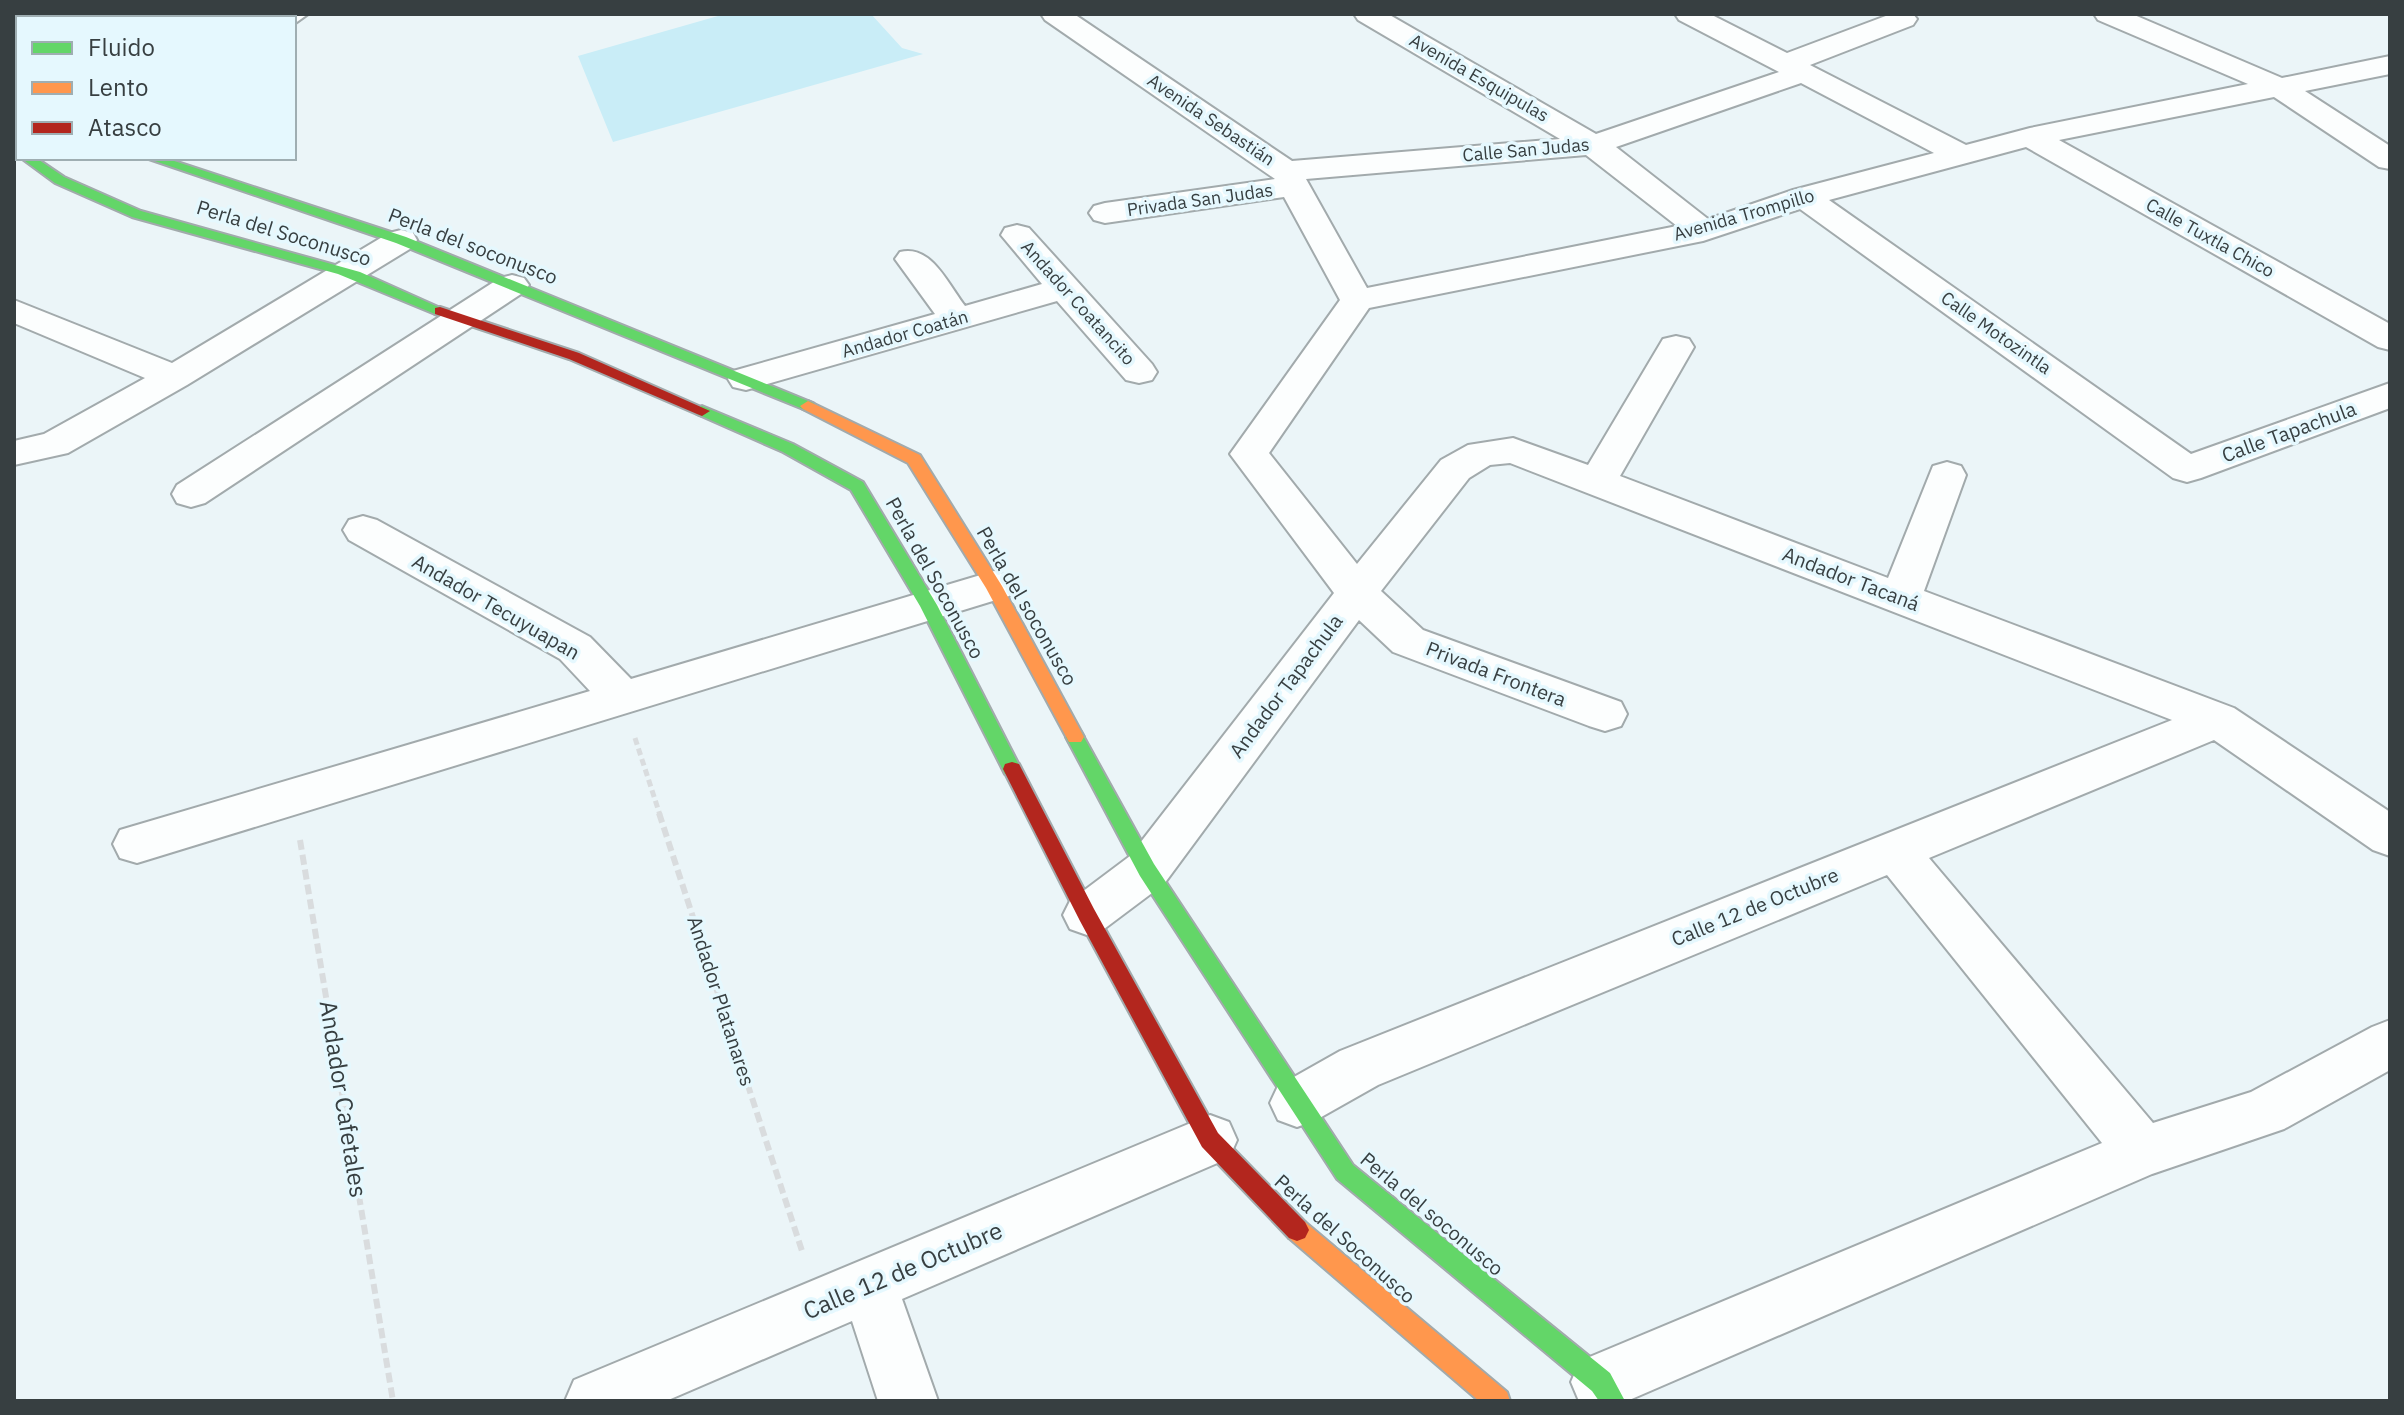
<svg xmlns="http://www.w3.org/2000/svg" width="2404" height="1415" font-family="'IBM Plex Sans',sans-serif">
<style>
.green{fill:#c9edf7}
.lines{fill:none;stroke-linecap:round;stroke-linejoin:round}
.street-casing{stroke:#a2aaac;stroke-width:4}
.fast-casing{stroke:#a2aaac;stroke-width:4}
.slow-casing{stroke:#a2aaac;stroke-width:4}
.jam-casing{stroke:#a2aaac;stroke-width:4}
.path-far1{stroke:#d9dcde;stroke-width:5;stroke-dasharray:7 4;stroke-linecap:butt}
.path{stroke:#d9dcde;stroke-width:6;stroke-dasharray:10 5;stroke-linecap:butt}
.street{fill:#fcfefe;fill-rule:evenodd}
.fast{fill:#63d668;fill-rule:evenodd}
.slow{fill:#ff974d;fill-rule:evenodd}
.jam{fill:#b3261e;fill-rule:evenodd}
.labels{text-anchor:middle;stroke-width:7;stroke-linejoin:round;paint-order:stroke}
.far-street-label{font-size:18px;fill:#373f41;stroke:#e5f8fe}
.street-label{font-size:20px;fill:#373f41;stroke:#e5f8fe}
.near-street-label{font-size:24px;fill:#373f41;stroke:#e5f8fe}
</style>
<rect width="100%" height="100%" fill="#ebf5f8"/>
<path class="green" d="M725,14H871L902,48L923,54L613,142L578,56Z"/>
<g class="lines">
<g class="street-casing">
<path id="street" d="M274,14H308L294,24V18H271Z
M1041,14H1074L1292,161L1560,139L1358,20L1354,14H1388L1596,134L1779,72L1679,20L1675,14H1710L1787,53L1891,14H1913L1917,19L1913,25L1810,65L1966,145L2030,128L2248,84L2098,20L2094,14H2132L2282,78L2390,56V74L2305,91L2390,146V169L2379,167L2274,97L2059,140L2390,324V350L2378,347L2026,147L1829,200L2191,454L2390,383V408L2201,478L2187,482L2173,478L1800,209L1703,241L1369,308L1269,453L1357,564L1441,460L1468,445L1513,438L1588,465L1663,339L1676,336L1689,339L1694,347L1620,476L1888,578L1933,466L1947,462L1961,466L1966,475L1924,591L2234,708L2390,812V856L2373,850L2214,740L1929,858L2153,1123L2251,1092L2372,1027L2390,1020V1070L2284,1129L2152,1174L1627,1401H1579L1571,1382L1580,1361L2102,1143L1887,875L1378,1085L1316,1120L1297,1127L1278,1120L1270,1103L1278,1086L1340,1051L2172,720L1510,463L1490,465L1469,478L1381,591L1423,630L1621,702L1627,714L1621,726L1605,731L1589,726L1393,652L1359,620L1164,884L1104,929L1087,935L1070,929L1063,915L1070,901L1130,856L1334,593L1230,454L1340,300L1284,197L1105,223L1094,220L1089,213L1094,206L1105,203L1275,179L1045,20ZM1801,83L1934,153L1793,190L1708,219L1616,147ZM1586,155L1677,226L1367,288L1306,179Z
M1017,225L1029,228L1152,364L1157,372L1152,380L1139,383L1126,380L1057,301L746,390L733,387L728,379L733,371L935,314L895,259L900,252C931,244 948,284 965,306L1042,284L1001,235L1005,228Z
M401,230L413,233L417,240L413,247L187,385L68,453L14,465V441L44,434L145,378L14,323V300L172,363L389,233Z
M512,275L524,278L529,285L524,292L205,503L191,507L177,503L172,494L177,485L500,278Z
M363,516L377,520L590,637L631,679L994,571L1009,576L1015,586L1009,596L137,863L120,858L113,844L120,830L590,691L560,659L349,540L343,530L349,520Z
M1210,1115L1229,1122L1237,1140L1229,1158L902,1299L938,1401H878L852,1321L666,1401H565L574,1380Z"/>
</g>
<g class="fast-casing">
<path id="fast" d="M21,158H36L64,177L141,211L360,272L447,311L445,314H435L338,274L132,217L55,183Z
M146,158H165L406,237L813,403L816,406L808,411L803,409L396,243Z
M702,406L793,444L863,482L937,605L1021,769L1019,774H1005L920,606L851,490L783,452L697,414V408Z
M1075,730L1081,732L1154,864L1353,1165L1610,1373L1625,1401H1599L1592,1391L1337,1179L1140,876L1066,737L1069,732Z"/>
</g>
<g class="slow-casing">
<path id="slow" d="M14,36L18,37V46L14,45Z
M808,401L920,455L1002,586L1084,737L1081,742H1069L986,588L908,463L803,409L800,406Z
M1297,1219L1305,1222L1507,1392L1510,1401H1479L1289,1238L1285,1230L1289,1222Z"/>
</g>
<g class="jam-casing">
<path id="jam" d="M440,307L579,353L710,411L702,416L697,414L569,359L435,314V308Z
M1012,762L1019,764L1094,909L1218,1133L1305,1222L1309,1230L1305,1238L1297,1241L1289,1238L1202,1147L1080,921L1003,769L1005,764Z"/>
</g>
<path class="path-far1" d="M635,738L660,815"/>
<path class="path" d="M659,813L803,1254
M300,840L393,1401"/>
<use href="#street" class="street"/>
<use href="#fast" class="fast"/>
<use href="#slow" class="slow"/>
<use href="#jam" class="jam"/>
</g>
<g class="labels">
<g class="far-street-label">
<text transform="translate(1479 78) rotate(30)" y="6">Avenida Esquipulas</text>
<text transform="translate(1211 120) rotate(34)" y="6">Avenida Sebastián</text>
<text transform="translate(1526 150) rotate(-5)" y="6">Calle San Judas</text>
<text transform="translate(1200 200) rotate(-8)" y="6">Privada San Judas</text>
<text transform="translate(1744 215) rotate(-16)" y="6">Avenida Trompillo</text>
<text transform="translate(2210 238) rotate(29)" y="6">Calle Tuxtla Chico</text>
<text transform="translate(1078 303) rotate(48)" y="6">Andador Coatancito</text>
<text transform="translate(1996 333) rotate(35)" y="6">Calle Motozintla</text>
<text transform="translate(905 334) rotate(-16)" y="6">Andador Coatán</text>
</g>
<g class="street-label">
<text transform="translate(284 233) rotate(17)" y="7">Perla del Soconusco</text>
<text transform="translate(473 246) rotate(21)" y="7">Perla del soconusco</text>
<text transform="translate(2289 432) rotate(-20)" y="7">Calle Tapachula</text>
<text transform="translate(935 578) rotate(61)" y="7">Perla del Soconusco</text>
<text transform="translate(1851 579) rotate(21)" y="7">Andador Tacaná</text>
<text transform="translate(1027 606) rotate(60)" y="7">Perla del soconusco</text>
<text transform="translate(496 607) rotate(30)" y="7">Andador Tecuyuapan</text>
<text transform="translate(1496 674) rotate(21)" y="7">Privada Frontera</text>
<text transform="translate(1286 686) rotate(-53)" y="7">Andador Tapachula</text>
<text transform="translate(1755 907) rotate(-22)" y="7">Calle 12 de Octubre</text>
<text transform="translate(721 1001) rotate(72)" y="7">Andador Platanares</text>
<text transform="translate(1432 1214) rotate(40)" y="7">Perla del soconusco</text>
<text transform="translate(1345 1239) rotate(42)" y="7">Perla del Soconusco</text>
</g>
<g class="near-street-label">
<text transform="translate(343 1099) rotate(81)" y="8">Andador Cafetales</text>
<text transform="translate(903 1271) rotate(-23)" y="8">Calle 12 de Octubre</text>
</g>
</g>
<rect width="2404" height="1415" fill="none" stroke="#373f41" stroke-width="32"/>
<rect x="16" y="16" width="280" height="144" fill="#e5f8fe" stroke="#9faeb2" stroke-width="2"/>
<rect x="32" y="42" width="40" height="12" fill="#63d668" stroke="#9faeb2" stroke-width="2"/>
<text x="88" y="56" font-size="24" fill="#373f41">Fluido</text>
<rect x="32" y="82" width="40" height="12" fill="#ff974d" stroke="#9faeb2" stroke-width="2"/>
<text x="88" y="96" font-size="24" fill="#373f41">Lento</text>
<rect x="32" y="122" width="40" height="12" fill="#b3261e" stroke="#9faeb2" stroke-width="2"/>
<text x="88" y="136" font-size="24" fill="#373f41">Atasco</text>
</svg>
